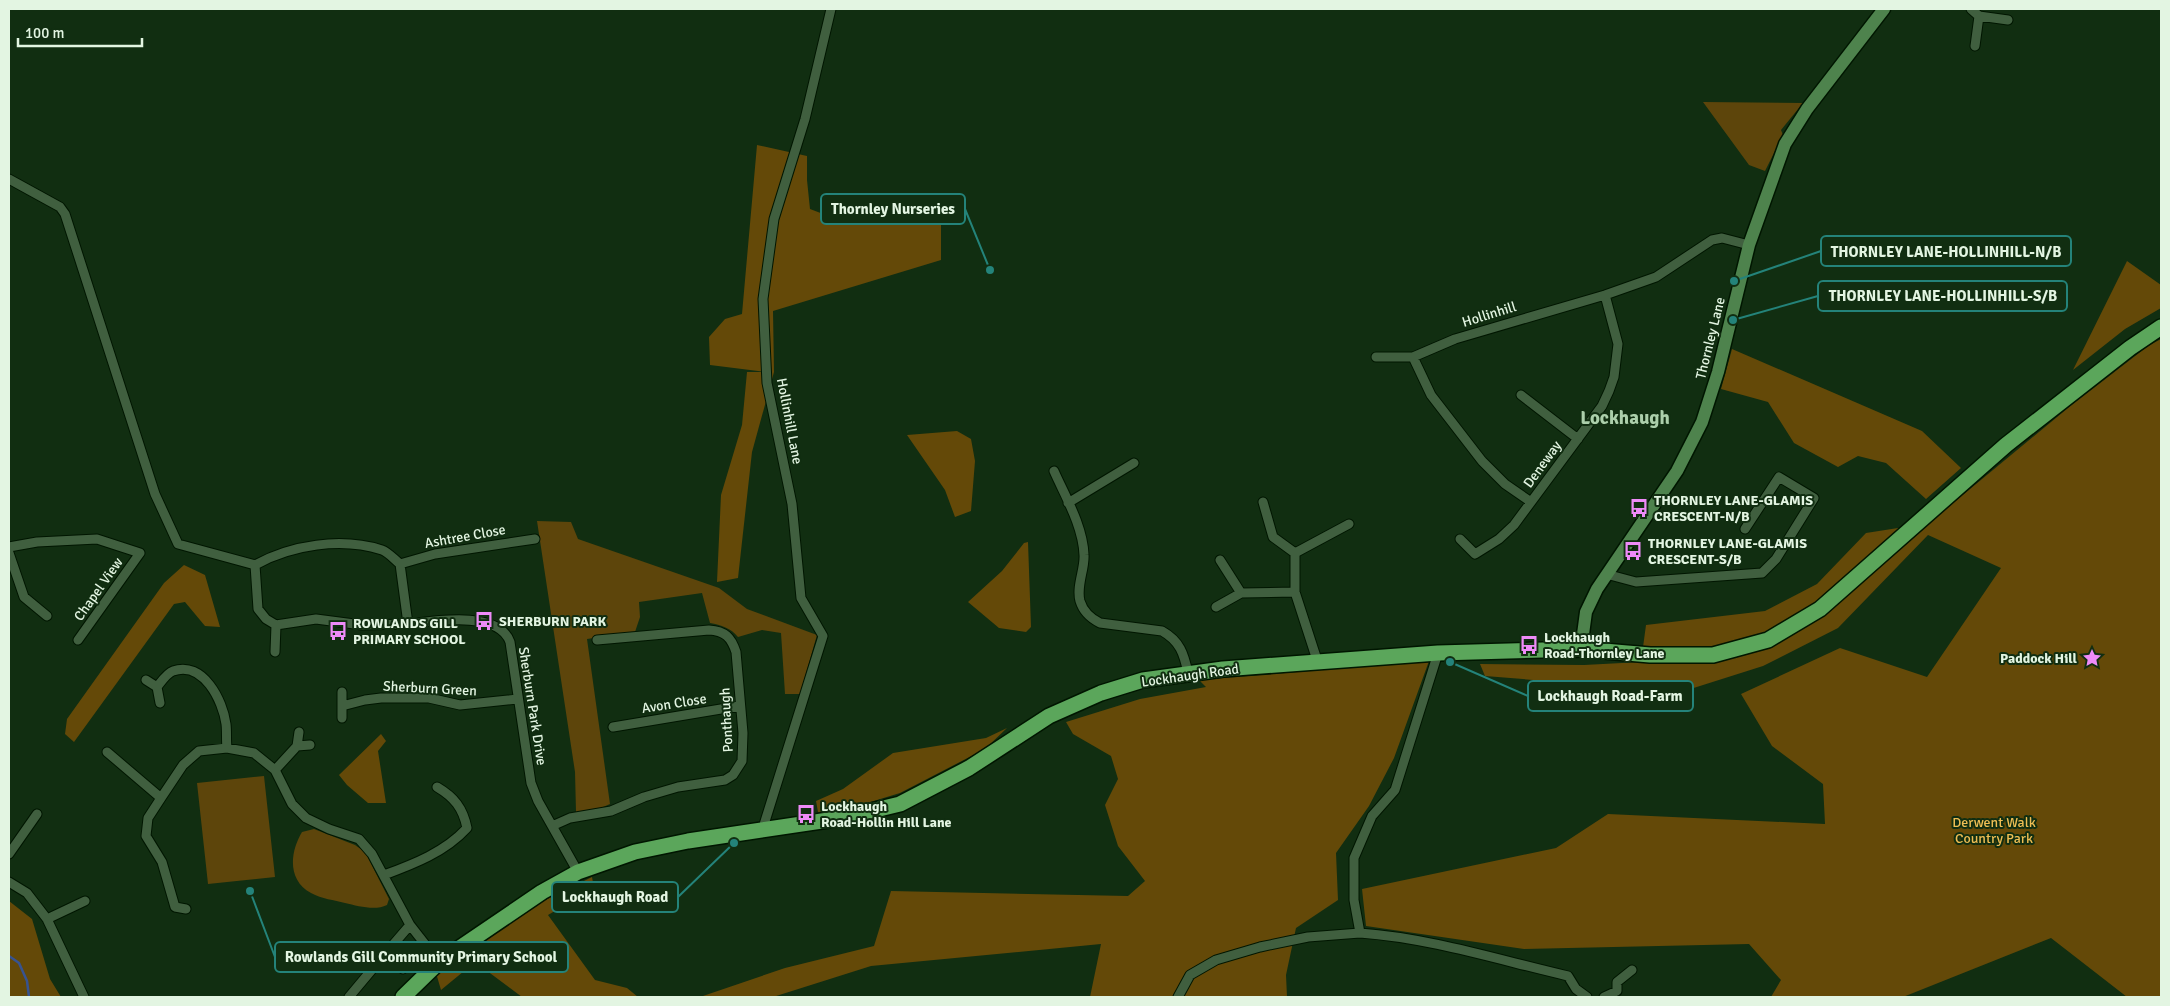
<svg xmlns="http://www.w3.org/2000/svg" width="2170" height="1006" font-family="Signika,sans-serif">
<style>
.green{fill:#5d450b}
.forest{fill:#644908}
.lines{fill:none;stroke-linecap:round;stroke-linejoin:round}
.stream{stroke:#375390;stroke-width:2.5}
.street-casing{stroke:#001600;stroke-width:11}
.secondary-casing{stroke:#001600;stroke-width:15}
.primary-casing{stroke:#001600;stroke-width:18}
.street{stroke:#405f3f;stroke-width:9}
.secondary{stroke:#4e834d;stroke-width:12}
.primary{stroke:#5ba65b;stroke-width:15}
.labels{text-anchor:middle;stroke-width:4;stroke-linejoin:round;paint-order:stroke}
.street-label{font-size:14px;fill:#e3f5e2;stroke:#112e11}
.poi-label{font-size:14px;font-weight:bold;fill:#e3f5e2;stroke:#112e11;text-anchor:start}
.park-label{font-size:14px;fill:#efbe54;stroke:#112e11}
.district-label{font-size:19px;font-weight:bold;fill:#accfab;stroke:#112e11}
.leader{fill:none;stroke:#24837a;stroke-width:2}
.callout-dot{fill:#24837a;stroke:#112e11;stroke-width:2}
.callout{fill:#112e11;stroke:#24837a;stroke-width:2}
.callout-label{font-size:15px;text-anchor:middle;font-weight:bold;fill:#e3f5e2}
</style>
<rect width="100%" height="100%" fill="#112e11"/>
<path class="green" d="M1703,102L1803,103L1781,130L1783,135L1765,171L1749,165Z
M537,521L571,522L578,539L719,588L747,609L817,635L800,694H785L781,633L762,630L738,637C731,628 721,625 710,623L702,593L639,602L640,617L635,632L587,639L610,804L594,811L576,812L575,772Z
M264,776L275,877L208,884L197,783Z
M314,829L355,845L365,852L389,899L387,905C375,911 358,906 345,903C334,900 322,899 311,893C287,880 290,852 302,832Z"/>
<path class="forest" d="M757,145L807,156V180L810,209L839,220L879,215L898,209L941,208V260L773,311L774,372L752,452L738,578L717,582L721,495L742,425L747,372H767L710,365L709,337L725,319L742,314Z
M2127,261L2161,285V308L2125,329L2073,370Z
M2161,339V997H2127L2051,938L1903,997H1771L1781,980L1749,944L1524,949L1366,926L1362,889L1556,848L1608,814L1825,824L1823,784L1772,746L1741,694L1840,648L1927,677L2001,568L1928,535L1838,628L1763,666L1681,692L1485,676L1480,664L1584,665L1641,662L1646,625L1765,611L1817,584L1866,533L1898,528L1918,532L2068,408L2148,346Z
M1732,349L1922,431L1961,468L1926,499L1886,463L1858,456L1838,467L1794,443L1768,402L1721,389Z
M957,431L971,439L975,461L971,511L955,517L945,490L907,435Z
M1028,542L1031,627L1026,632L999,628L968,602L1002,571L1024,543Z
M184,565L205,575L220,627L205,626L185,602L174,604L74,742L65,734L67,719L164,583Z
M1429,661L1394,758L1369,806L1336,853L1338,900L1296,928L1286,975L1287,997H1090L1101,944L871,966L773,997H700L785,968L874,946L891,891L1128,896L1145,881L1118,846L1105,805L1118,779L1111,756L1073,734L1066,722L1140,699L1206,687L1199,680Z
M1007,728L985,749L900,793L841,811L818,812L816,801L843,789L893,753L986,738Z
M381,734L386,741L378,751L386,803H368L347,785L339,775Z
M592,877L594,888L548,915L595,980L627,988L638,997H522L475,962L441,990L436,973L535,905Z
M9,901L32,919L50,979L61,997H9Z"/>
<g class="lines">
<path class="stream" d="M9,956L19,963L27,981L29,997"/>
<g class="street-casing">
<path id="street" d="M1971,9L1979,16L1975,46
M1979,16L2008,20
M9,179L60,207L65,214L155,494L178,544L255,565
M1376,357H1413
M1521,395L1578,439
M1054,471C1065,496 1083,526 1084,555C1085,569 1076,586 1080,601C1083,611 1090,618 1100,623L1162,631C1180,641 1184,654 1188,673
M1263,502L1273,537L1295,553
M1531,502L1505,484L1482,461L1431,395L1413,357L1455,339L1605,295L1656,277L1712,240L1722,238L1749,245
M1068,503L1134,463
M1460,539L1475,554L1499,539L1514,525L1602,406L1609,391L1614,377L1618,344L1605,295
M9,547L37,542L97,539L140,553L78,640
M9,553L24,597L47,616
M1220,560L1241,593L1295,592L1318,663
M400,564L435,554L535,539
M255,565C291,545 341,537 382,550C388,552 394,559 400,564L408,624C434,621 499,610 510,642L531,783L538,801L578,872
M255,565L258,609L266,619L276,625L316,619L362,625L408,624
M1606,574L1636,582L1762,573L1776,559L1814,498L1779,477L1745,529
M1295,592V553L1349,524
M1216,607L1241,593
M275,652L276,625
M146,680L157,687
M160,703L157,687C161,682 167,673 173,671C203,660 223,701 226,724C227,732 226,740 227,748
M342,706L365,700L381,698H429L460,705L518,699
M342,718V692
M613,727L739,706
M297,746L310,745
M107,752L161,798
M275,770L292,804L306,818L329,829L359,839L372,854L410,925L439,962
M552,826L570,818L611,811L644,797L678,787L725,780L733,775L742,761L743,733L736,652C731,637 725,631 709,630L597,640
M762,831L823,636L801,598L792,504L767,383L763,299L774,219L805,119L831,9
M9,854L37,814
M384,875C414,864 445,852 467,828C463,808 454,797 437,787
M9,882L27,893L47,919L84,997
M186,909L175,907L162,862L146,836L148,818L161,798L183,765L199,751L227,748L254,753L275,770L297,746L299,732
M47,919L85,901
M1360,933C1430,938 1499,960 1568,976L1576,989L1587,997
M385,954L410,925
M349,997L385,954L403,969
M1178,997L1190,975L1216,960L1260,947L1308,937L1360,933L1354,900V858L1372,816L1395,790L1438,653
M1604,997L1617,991V982L1632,970"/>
</g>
<g class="secondary-casing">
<path id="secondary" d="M1581,649L1586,612L1597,589L1677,471L1702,422L1718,372L1749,245L1785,144L1807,109L1884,9"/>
</g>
<g class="primary-casing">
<path id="primary" d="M403,997L439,962L542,892L578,872L635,852L688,841L842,818L900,804L969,768L1049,716L1101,693L1143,680L1223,669L1438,653L1581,649L1650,655H1713L1768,640L1820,609L2006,445L2130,348L2161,327"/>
</g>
<use href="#street" class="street"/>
<use href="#secondary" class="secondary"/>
<use href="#primary" class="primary"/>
</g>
<defs>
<g id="bus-bare" transform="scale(1.5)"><path d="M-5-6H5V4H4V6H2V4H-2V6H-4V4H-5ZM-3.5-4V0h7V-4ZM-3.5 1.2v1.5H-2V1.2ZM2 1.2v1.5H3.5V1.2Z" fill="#ee8bf8" stroke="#112e11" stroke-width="2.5" paint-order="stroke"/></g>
<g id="sight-bare" transform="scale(1.5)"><path d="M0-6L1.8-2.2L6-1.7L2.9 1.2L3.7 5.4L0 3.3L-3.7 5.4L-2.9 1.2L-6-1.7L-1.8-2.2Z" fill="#ee8bf8" stroke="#112e11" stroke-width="2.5" paint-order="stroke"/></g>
</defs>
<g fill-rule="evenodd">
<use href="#bus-bare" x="1639" y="508"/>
<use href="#bus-bare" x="1633" y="551"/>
<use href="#bus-bare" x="484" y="621"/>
<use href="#bus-bare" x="338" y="631"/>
<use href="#bus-bare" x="1529" y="645"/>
<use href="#sight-bare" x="2092" y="658"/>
<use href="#bus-bare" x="806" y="814"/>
</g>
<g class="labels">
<g class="street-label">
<text transform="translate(1489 314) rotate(-17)" y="5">Hollinhill</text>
<text transform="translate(1710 338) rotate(-76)" y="5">Thornley Lane</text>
<text transform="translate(790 421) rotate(79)" y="5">Hollinhill Lane</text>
<text transform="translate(1542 464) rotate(-54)" y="5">Deneway</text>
<text transform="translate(465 536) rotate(-10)" y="5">Ashtree Close</text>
<text transform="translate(98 589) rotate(-55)" y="5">Chapel View</text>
<text transform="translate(1190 675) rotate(-8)" y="5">Lockhaugh Road</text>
<text transform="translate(430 688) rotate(3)" y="5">Sherburn Green</text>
<text transform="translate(674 703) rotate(-9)" y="5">Avon Close</text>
<text transform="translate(533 706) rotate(81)" y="5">Sherburn Park Drive</text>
<text transform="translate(726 720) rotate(-93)" y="5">Ponthaugh</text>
</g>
<g class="poi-label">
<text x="1654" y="505">THORNLEY LANE-GLAMIS<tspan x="1654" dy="16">CRESCENT-N/B</tspan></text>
<text x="1648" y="548">THORNLEY LANE-GLAMIS<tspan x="1648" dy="16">CRESCENT-S/B</tspan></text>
<text x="499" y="626">SHERBURN PARK</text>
<text x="353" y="628">ROWLANDS GILL<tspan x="353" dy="16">PRIMARY SCHOOL</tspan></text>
<text x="1544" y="642">Lockhaugh<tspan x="1544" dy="16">Road-Thornley Lane</tspan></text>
<text x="2077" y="663" text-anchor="end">Paddock Hill</text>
<text x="821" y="811">Lockhaugh<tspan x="821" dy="16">Road-Hollin Hill Lane</tspan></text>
</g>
<g class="park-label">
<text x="1994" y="827">Derwent Walk<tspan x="1994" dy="16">Country Park</tspan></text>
</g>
<g class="district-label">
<text x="1625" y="424">Lockhaugh</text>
</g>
</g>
<path class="leader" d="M990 270L965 209M1734 281L1821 251M1733 320L1818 296M1450 662L1528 696M734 843L678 897M250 891L275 957"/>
<g class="callout-dot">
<circle cx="990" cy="270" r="5"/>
<circle cx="1734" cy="281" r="5"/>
<circle cx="1733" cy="320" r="5"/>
<circle cx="1450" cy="662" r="5"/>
<circle cx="734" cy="843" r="5"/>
<circle cx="250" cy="891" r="5"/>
</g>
<g class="callout">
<rect x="821" y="194" width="144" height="30" rx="5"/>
<rect x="1821" y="236" width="250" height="30" rx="5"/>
<rect x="1818" y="281" width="249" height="30" rx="5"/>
<rect x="1528" y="681" width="165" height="30" rx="5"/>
<rect x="552" y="882" width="126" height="30" rx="5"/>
<rect x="275" y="942" width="293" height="30" rx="5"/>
</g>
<g class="callout-label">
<text x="893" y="214">Thornley Nurseries</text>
<text x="1946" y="257">THORNLEY LANE-HOLLINHILL-N/B</text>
<text x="1943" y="301">THORNLEY LANE-HOLLINHILL-S/B</text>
<text x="1610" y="701">Lockhaugh Road-Farm</text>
<text x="615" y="902">Lockhaugh Road</text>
<text x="421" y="962">Rowlands Gill Community Primary School</text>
</g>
<rect width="2170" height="1006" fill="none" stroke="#e3f5e2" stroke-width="20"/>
<path d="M18 38v8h124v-8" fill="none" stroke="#e3f5e2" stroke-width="2.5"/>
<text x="25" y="38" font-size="15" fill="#e3f5e2" stroke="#112e11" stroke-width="4" paint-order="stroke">100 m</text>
</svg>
